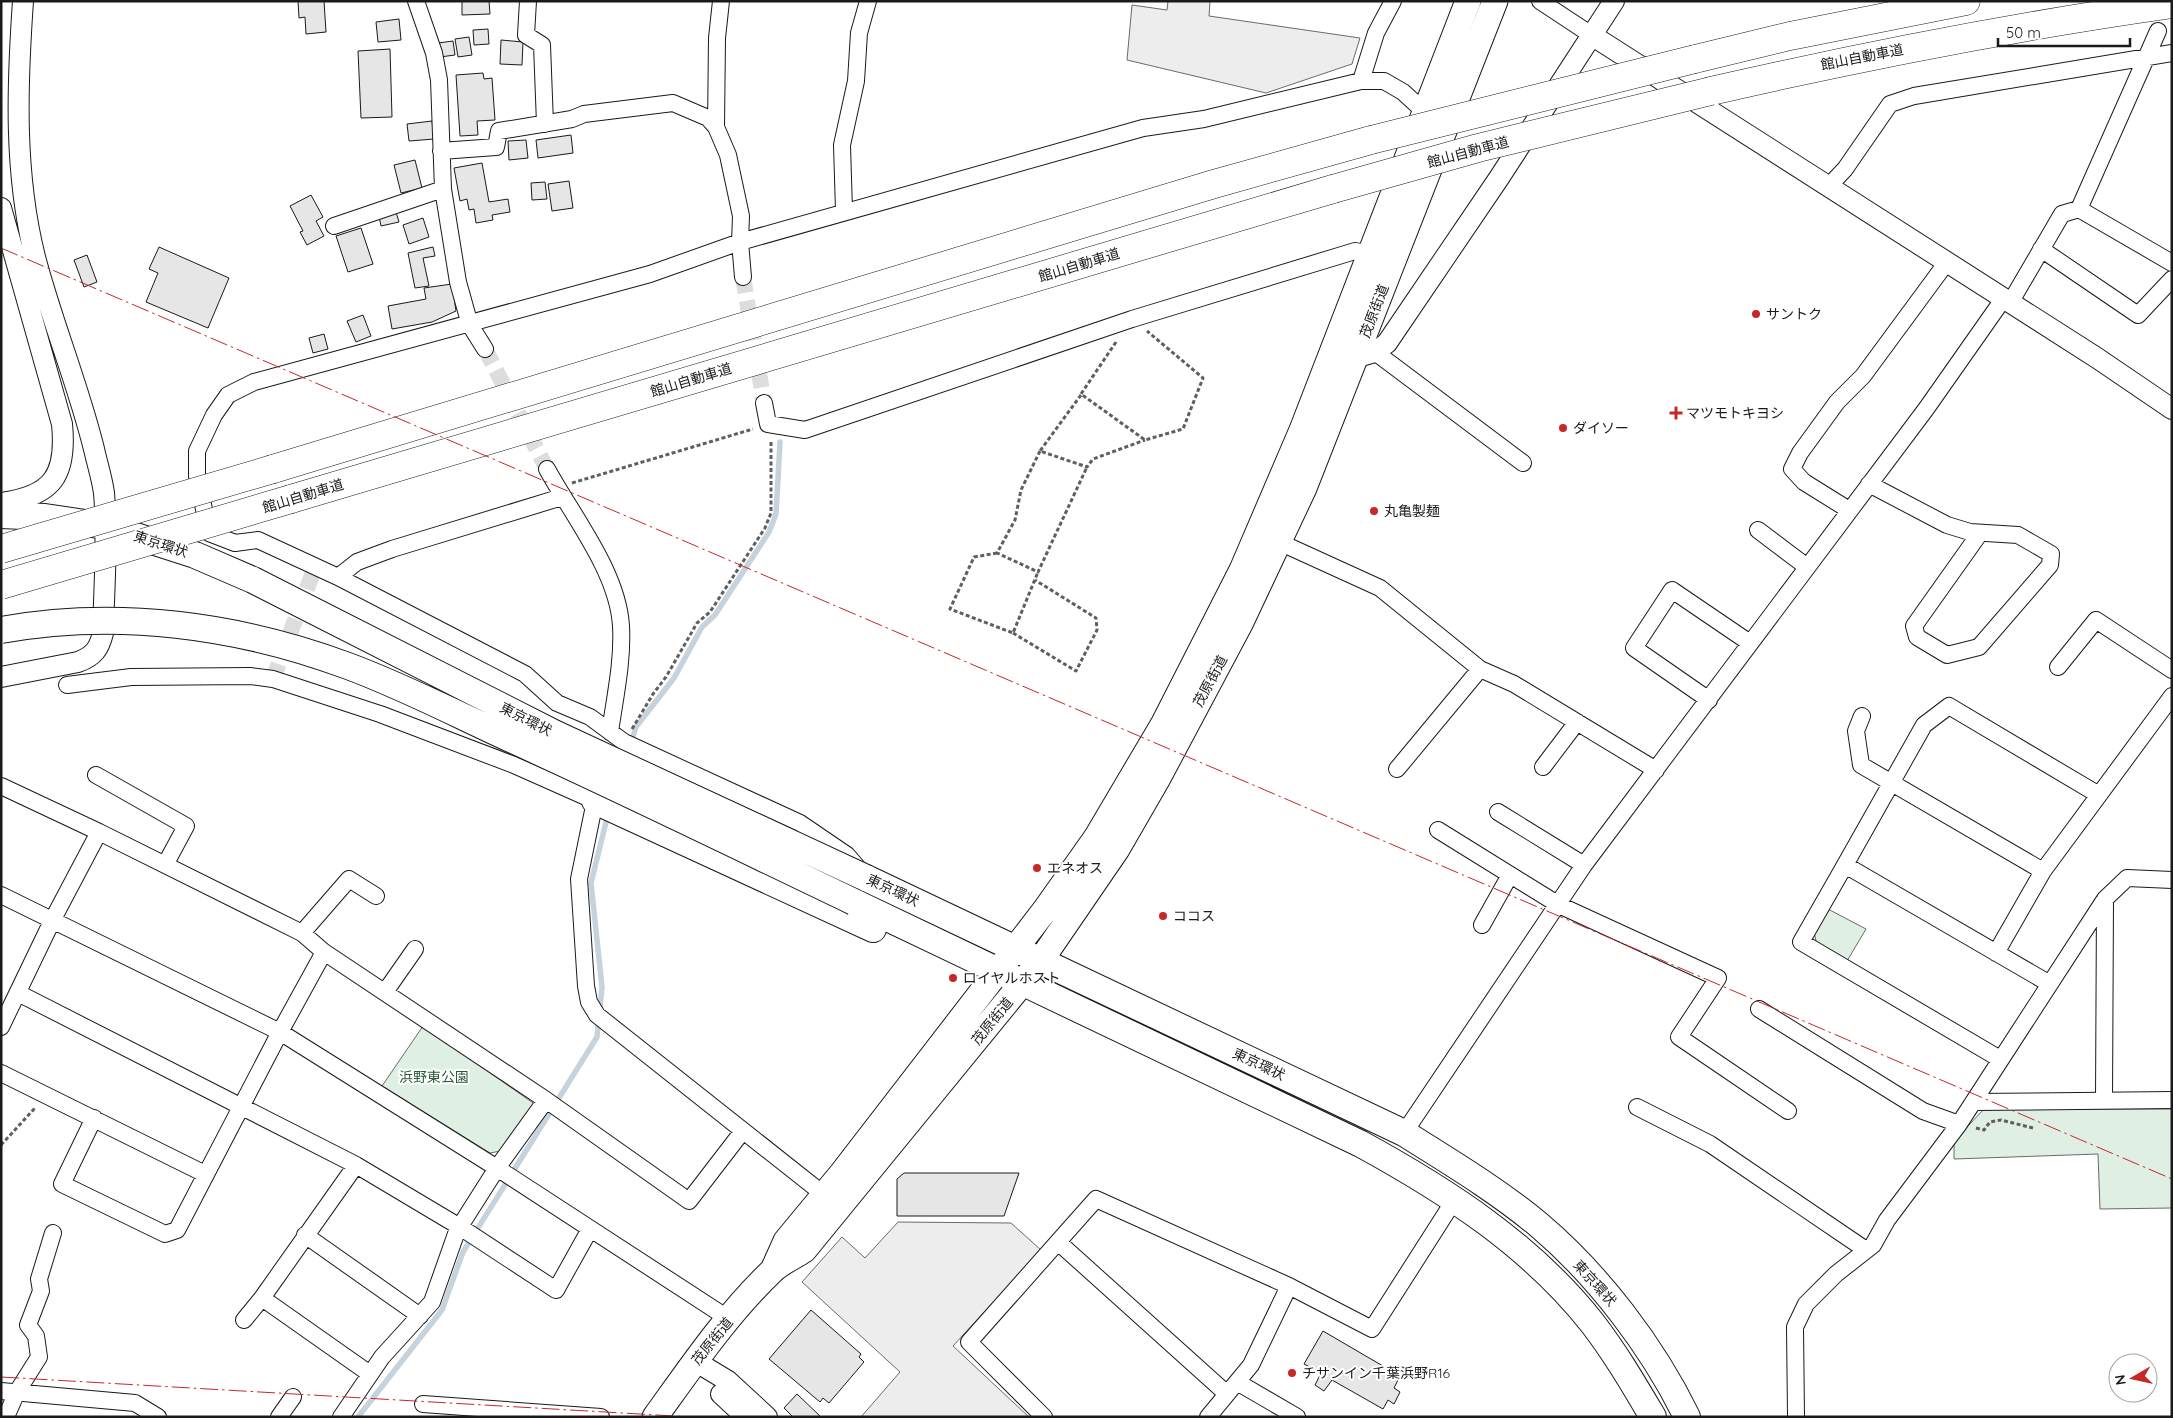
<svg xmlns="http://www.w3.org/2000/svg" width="2173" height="1418" font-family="Quicksand,'Noto Sans JP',sans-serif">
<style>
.green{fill:#e0efe3;stroke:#6a6a6a}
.parking{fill:#ededed;stroke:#6a6a6a}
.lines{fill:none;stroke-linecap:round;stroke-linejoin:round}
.stream{stroke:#c6d2dc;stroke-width:5.5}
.building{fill:#e6e6e6;stroke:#1a1a1a}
.minor-tunnel{stroke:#ddd;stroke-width:16;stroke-dasharray:16 8;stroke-linecap:butt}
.minor-casing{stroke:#1a1a1a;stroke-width:18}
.tertiary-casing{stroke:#1a1a1a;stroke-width:22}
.primary-casing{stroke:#1a1a1a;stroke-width:27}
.trunk-casing{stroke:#1a1a1a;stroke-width:28}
.motorway-casing{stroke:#1a1a1a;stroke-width:29}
.path{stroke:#5f5f5f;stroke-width:3;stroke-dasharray:4 2.5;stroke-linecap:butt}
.minor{stroke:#fff;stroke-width:16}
.tertiary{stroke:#fff;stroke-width:20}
.primary{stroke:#fff;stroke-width:25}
.trunk{stroke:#fff;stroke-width:26}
.motorway{stroke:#fff;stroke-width:28}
.trunk-bridge-casing{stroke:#1a1a1a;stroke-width:28;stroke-linecap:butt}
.motorway-bridge-casing{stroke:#1a1a1a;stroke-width:29;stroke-linecap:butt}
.trunk-bridge{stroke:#fff;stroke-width:26}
.motorway-bridge{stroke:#fff;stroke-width:28}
.power{stroke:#c62828;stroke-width:1;stroke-dasharray:18 4 2.5 4;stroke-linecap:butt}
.poi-dot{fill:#c62828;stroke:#fff;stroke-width:2}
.labels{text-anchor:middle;stroke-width:4;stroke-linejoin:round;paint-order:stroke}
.street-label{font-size:14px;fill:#1a1a1a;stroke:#fff}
.poi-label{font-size:14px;fill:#1a1a1a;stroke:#fff;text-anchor:start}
.park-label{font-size:14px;fill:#2b5a34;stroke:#fff}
</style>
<rect width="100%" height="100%" fill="#fff"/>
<path class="green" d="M1826,908L1866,929L1847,961L1817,945L1814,932Z
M423,1026L536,1105L506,1150L490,1153L382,1086Z
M1984,1109H2172V1208L2100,1209L2098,1154L1954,1159V1141Z"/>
<path class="parking" d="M1168,1H1210L1209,16L1360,38L1352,64L1266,93L1127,60L1132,5L1167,10Z
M898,1222L1011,1223L1041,1250L953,1346L1029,1417H861L900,1372L802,1282L842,1237L865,1258Z"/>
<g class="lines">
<path class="stream" d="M631,743L636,727L674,678L702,627L715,615L769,532L776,514L780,442
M358,1417L442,1310L463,1252L597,1037L602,987L591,883L608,814"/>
</g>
<path class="building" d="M298,1H324L326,32L306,34L305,17L299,18Z
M462,1H489L490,14L462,15Z
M399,19L401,40L378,42L376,22Z
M488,29L489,44L474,45L473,30Z
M469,37L472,55L458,57L455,39Z
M501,40L523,42L522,65L500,64Z
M453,41L455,55L440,57L438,43Z
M390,49L392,117L361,118L358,51Z
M483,73L484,79L492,78L495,120L477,121L478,135L460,136L456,75Z
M432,121L434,139L409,141L407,124Z
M571,135L573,153L538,158L536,140Z
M526,140L528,158L509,160L508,141Z
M415,160L422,188L401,193L394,165Z
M482,163L489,202L508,199L510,212L492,215L493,220L476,223L474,209L469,210L467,199L460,201L454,168Z
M569,181L573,208L552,211L548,184Z
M545,182L547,199L532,200L531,183Z
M311,195L323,217L316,221L324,236L307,245L300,232L303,231L290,206Z
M396,212L399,222L381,226L379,216Z
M423,218L429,237L409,244L403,225Z
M361,228L373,264L348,272L336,236Z
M159,247L229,278L208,328L146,302L158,273L149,269Z
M433,247L435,256L423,258L429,286L415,288L408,253Z
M87,255L97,282L84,287L74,260Z
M452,284L456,311L432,322L392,329L388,306L426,299L424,288Z
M363,315L371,336L356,342L347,321Z
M324,334L328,349L313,353L309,338Z
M904,1173H1019L1004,1216H897V1179Z
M811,1310L861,1354L859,1357L864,1362L829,1403L823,1398L820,1402L769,1359Z
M1323,1331L1400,1376L1394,1388L1400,1392L1394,1404L1388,1400L1383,1409L1332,1380L1324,1391L1315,1385L1321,1373L1304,1364Z
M797,1394L821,1417H793L784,1408Z"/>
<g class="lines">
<path class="minor-tunnel" d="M743,277L764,403
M485,349L547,469
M273,679L315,567"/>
<g class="minor-casing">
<path id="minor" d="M416,1L434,53L439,80L443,189L458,282L470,325L485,349
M528,1L526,35L542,45L545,124
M721,1L717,38L716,127L728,155L741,216L740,242L743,277
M1540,1L1593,36
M1361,81L1376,33L1393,1
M441,151L496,147L499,131L572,119L584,114L673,103L708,118L716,127
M1828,187L1845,169L1890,104L1914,96L2172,53
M2079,209L2158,31
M844,211L842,145L856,81L859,33L868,1
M334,226L443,189
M2041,249L2138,315L2172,279
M2010,303L2062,214L2079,209L2172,263
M1375,352L1523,463
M764,403L768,424L805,430L1132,319L1355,251L1372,254
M547,469C572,515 618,572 621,626C623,661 615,697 610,732
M1869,484L1947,525L1970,532L2018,535L2051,554L2050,565L1979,647L1947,655L1917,637L1914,626L1980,533
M1849,510L1804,482L1792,469L1800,453L1837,402L1863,376L1947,262
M1758,530L1807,567
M1279,542L1380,588L1480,669
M338,577L357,562L392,549L562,497
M2058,667L2096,620L2172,670
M67,685L131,677L250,676L273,679L380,714L514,765L595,801L579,879L586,986L589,1002L597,1015L832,1201
M1709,700L1634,648L1672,590L1750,643
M1862,716L1856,731L1861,765L2043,871
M1543,767L1577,722
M1397,769L1480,669L1514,684L1656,770
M96,775L186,826L165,865
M1,786L99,832
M1498,812L1584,865
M1438,830L1559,905L1718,978L1679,1037L1788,1111
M1845,865L1924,725L1949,706L2099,795
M859,869L847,855L800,823L624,742L590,717L557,703L525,674L338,577L258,540L235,543L209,533L197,476V451L214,415L228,395L254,382L650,274L740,242L1143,128L1204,119L1361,81H1384L1403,92L1426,113
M1,895L280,1032L497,1168L729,1319
M1482,925L1510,875
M302,933L349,879L376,896
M1996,953L2043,871L2172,696
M385,992L415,949
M18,993L356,1165L460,1227L556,1290L590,1229
M1759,1009L1923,1111L1959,1124
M1,1027L53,919L99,832L302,933L324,952L546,1100L689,1201L742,1132
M2000,1059L1801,942L1845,865L2050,984
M1,1073L205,1174
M2104,1101L2105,899
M1973,1102L2172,1100
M1637,1107L1710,1144L1866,1250
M94,1118L62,1184L165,1234L177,1230L280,1032L324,952
M1404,1133L1584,865L1926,409L2004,298
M305,1235L420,1316
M1058,1242L1227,1394
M262,1298L370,1374
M244,1320L262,1298L356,1165
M1237,1382L1297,1417
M1,1391L135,1403L158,1417
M423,1404L601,1417
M6,1417L17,1392L39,1357L36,1336L28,1325L41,1291L39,1279L53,1233
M279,1417L293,1397
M341,1417L382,1357L432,1302L457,1231L497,1168L546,1100
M1044,1417L969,1342L1096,1199L1289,1286L1372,1329L1455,1199
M1208,1417L1251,1365L1289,1286
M1796,1417L1795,1327L1806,1304L1836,1274L1873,1245L1887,1220L1959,1124L2105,899L2127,878L2172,880"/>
</g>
<g class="tertiary-casing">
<path id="tertiary" d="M1593,36L2097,358L2172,409
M1,208L62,424C67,475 53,496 1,503
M1344,361L1375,352L1387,343L1499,178L1614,1
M1,677L78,662C94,656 99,649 103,633C104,587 108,539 104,493C102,478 97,463 94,449C78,384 52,322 35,257C14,173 17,87 23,1
M695,1361L728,1381L767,1417
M721,1394L746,1417"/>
</g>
<g class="primary-casing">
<path id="primary" d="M773,1270L786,1241L843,1172L1045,910L1096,838L1164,723L1242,570L1302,430L1468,1
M655,1417C691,1367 727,1314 772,1271C781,1262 794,1257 804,1250L1041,960L1117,849L1158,778L1240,624L1304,488L1495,1"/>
</g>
<g class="trunk-casing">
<path id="trunk" d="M1,515L45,517L105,526L195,555L253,580
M595,801L873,929
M866,878L1404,1133C1450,1162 1497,1190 1539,1225C1598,1275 1653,1347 1687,1417
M854,902L1361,1144C1447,1191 1532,1246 1593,1324C1616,1354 1634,1385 1653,1417"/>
</g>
<g class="motorway-casing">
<path id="motorway" d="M1695,59L1790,36L1966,1
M1711,91C1864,56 2017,26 2172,4
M273,469L1214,184L1371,140
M291,499L1333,189"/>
</g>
<path class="path" d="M1116,342L1081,394L1145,440L1183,429L1203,378L1147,331
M1081,395L1040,451L1087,467L1093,459L1145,440
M1040,451L1021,490L1015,520L997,553L1038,572L1087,467
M572,483L753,429
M997,553L974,557L950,609L1013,633L1038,572
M1013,633L1076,671L1097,630L1096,618L1035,580
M632,729L653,694L666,677L697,623L710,612L765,528L771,513V440
M1976,1128L1984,1130L1990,1122L2001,1120L2033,1128
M1,1145L35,1108"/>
<use href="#minor" class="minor"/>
<use href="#tertiary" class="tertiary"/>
<use href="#primary" class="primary"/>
<use href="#trunk" class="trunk"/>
<use href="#motorway" class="motorway"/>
<g class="trunk-bridge-casing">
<path id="trunk-bridge" d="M253,580L556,734L866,878
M1,630C117,609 238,625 348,666C405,687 460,716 515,741C629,793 741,848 854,902"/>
</g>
<g class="motorway-bridge-casing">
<path id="motorway-bridge" d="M1371,140L1695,59
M1333,189L1478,148L1711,91
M1,549L273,469
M1,585L291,499"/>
</g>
<use href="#trunk-bridge" class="trunk-bridge"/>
<use href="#motorway-bridge" class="motorway-bridge"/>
<path class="power" d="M1,248L2172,1179
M1,1377L691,1417"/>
</g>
<g class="poi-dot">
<circle cx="1756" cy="314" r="5"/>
<path d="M1673.5 405.5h5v5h5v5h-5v5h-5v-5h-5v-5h5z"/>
<circle cx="1563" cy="428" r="5"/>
<circle cx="1374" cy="511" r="5"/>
<circle cx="1037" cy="868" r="5"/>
<circle cx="1163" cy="916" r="5"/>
<circle cx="953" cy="978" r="5"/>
<circle cx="1292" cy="1373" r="5"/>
</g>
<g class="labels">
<g class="street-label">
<text transform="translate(1862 57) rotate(-11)" y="5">館山自動車道</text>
<text transform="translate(1468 152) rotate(-15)" y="5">館山自動車道</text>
<text transform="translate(1079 265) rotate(-17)" y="5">館山自動車道</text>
<text transform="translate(1374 311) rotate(-69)" y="5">茂原街道</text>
<text transform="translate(691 380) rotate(-17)" y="5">館山自動車道</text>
<text transform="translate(303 496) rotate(-17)" y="5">館山自動車道</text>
<text transform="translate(161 544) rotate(18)" y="5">東京環状</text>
<text transform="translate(1210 681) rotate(-62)" y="5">茂原街道</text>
<text transform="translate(526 719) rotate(27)" y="5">東京環状</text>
<text transform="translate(893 890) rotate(25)" y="5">東京環状</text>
<text transform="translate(992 1021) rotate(-51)" y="5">茂原街道</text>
<text transform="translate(1259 1064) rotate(25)" y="5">東京環状</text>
<text transform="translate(1595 1283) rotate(48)" y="5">東京環状</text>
<text transform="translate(712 1341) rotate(-51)" y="5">茂原街道</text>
</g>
<g class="poi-label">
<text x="1766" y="319">サントク</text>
<text x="1686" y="418">マツモトキヨシ</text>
<text x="1573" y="433">ダイソー</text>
<text x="1384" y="516">丸亀製麺</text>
<text x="1047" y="873">エネオス</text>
<text x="1173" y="921">ココス</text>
<text x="963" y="983">ロイヤルホスト</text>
<text x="1302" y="1378">チサンイン千葉浜野R16</text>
</g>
<g class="park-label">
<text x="434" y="1082">浜野東公園</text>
</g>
</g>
<rect width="2173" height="1418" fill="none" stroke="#1a1a1a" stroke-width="5"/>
<g transform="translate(2133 1378) rotate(261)"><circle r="24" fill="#ffffff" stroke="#a3a3a3"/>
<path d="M0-4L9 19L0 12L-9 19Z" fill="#c62828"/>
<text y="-8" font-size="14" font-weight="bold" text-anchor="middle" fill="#1a1a1a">N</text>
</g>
<path d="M1998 38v8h132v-8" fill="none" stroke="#1a1a1a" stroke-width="2.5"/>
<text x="2006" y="38" font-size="15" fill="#1a1a1a" stroke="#ffffff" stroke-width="4" paint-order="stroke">50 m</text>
</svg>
